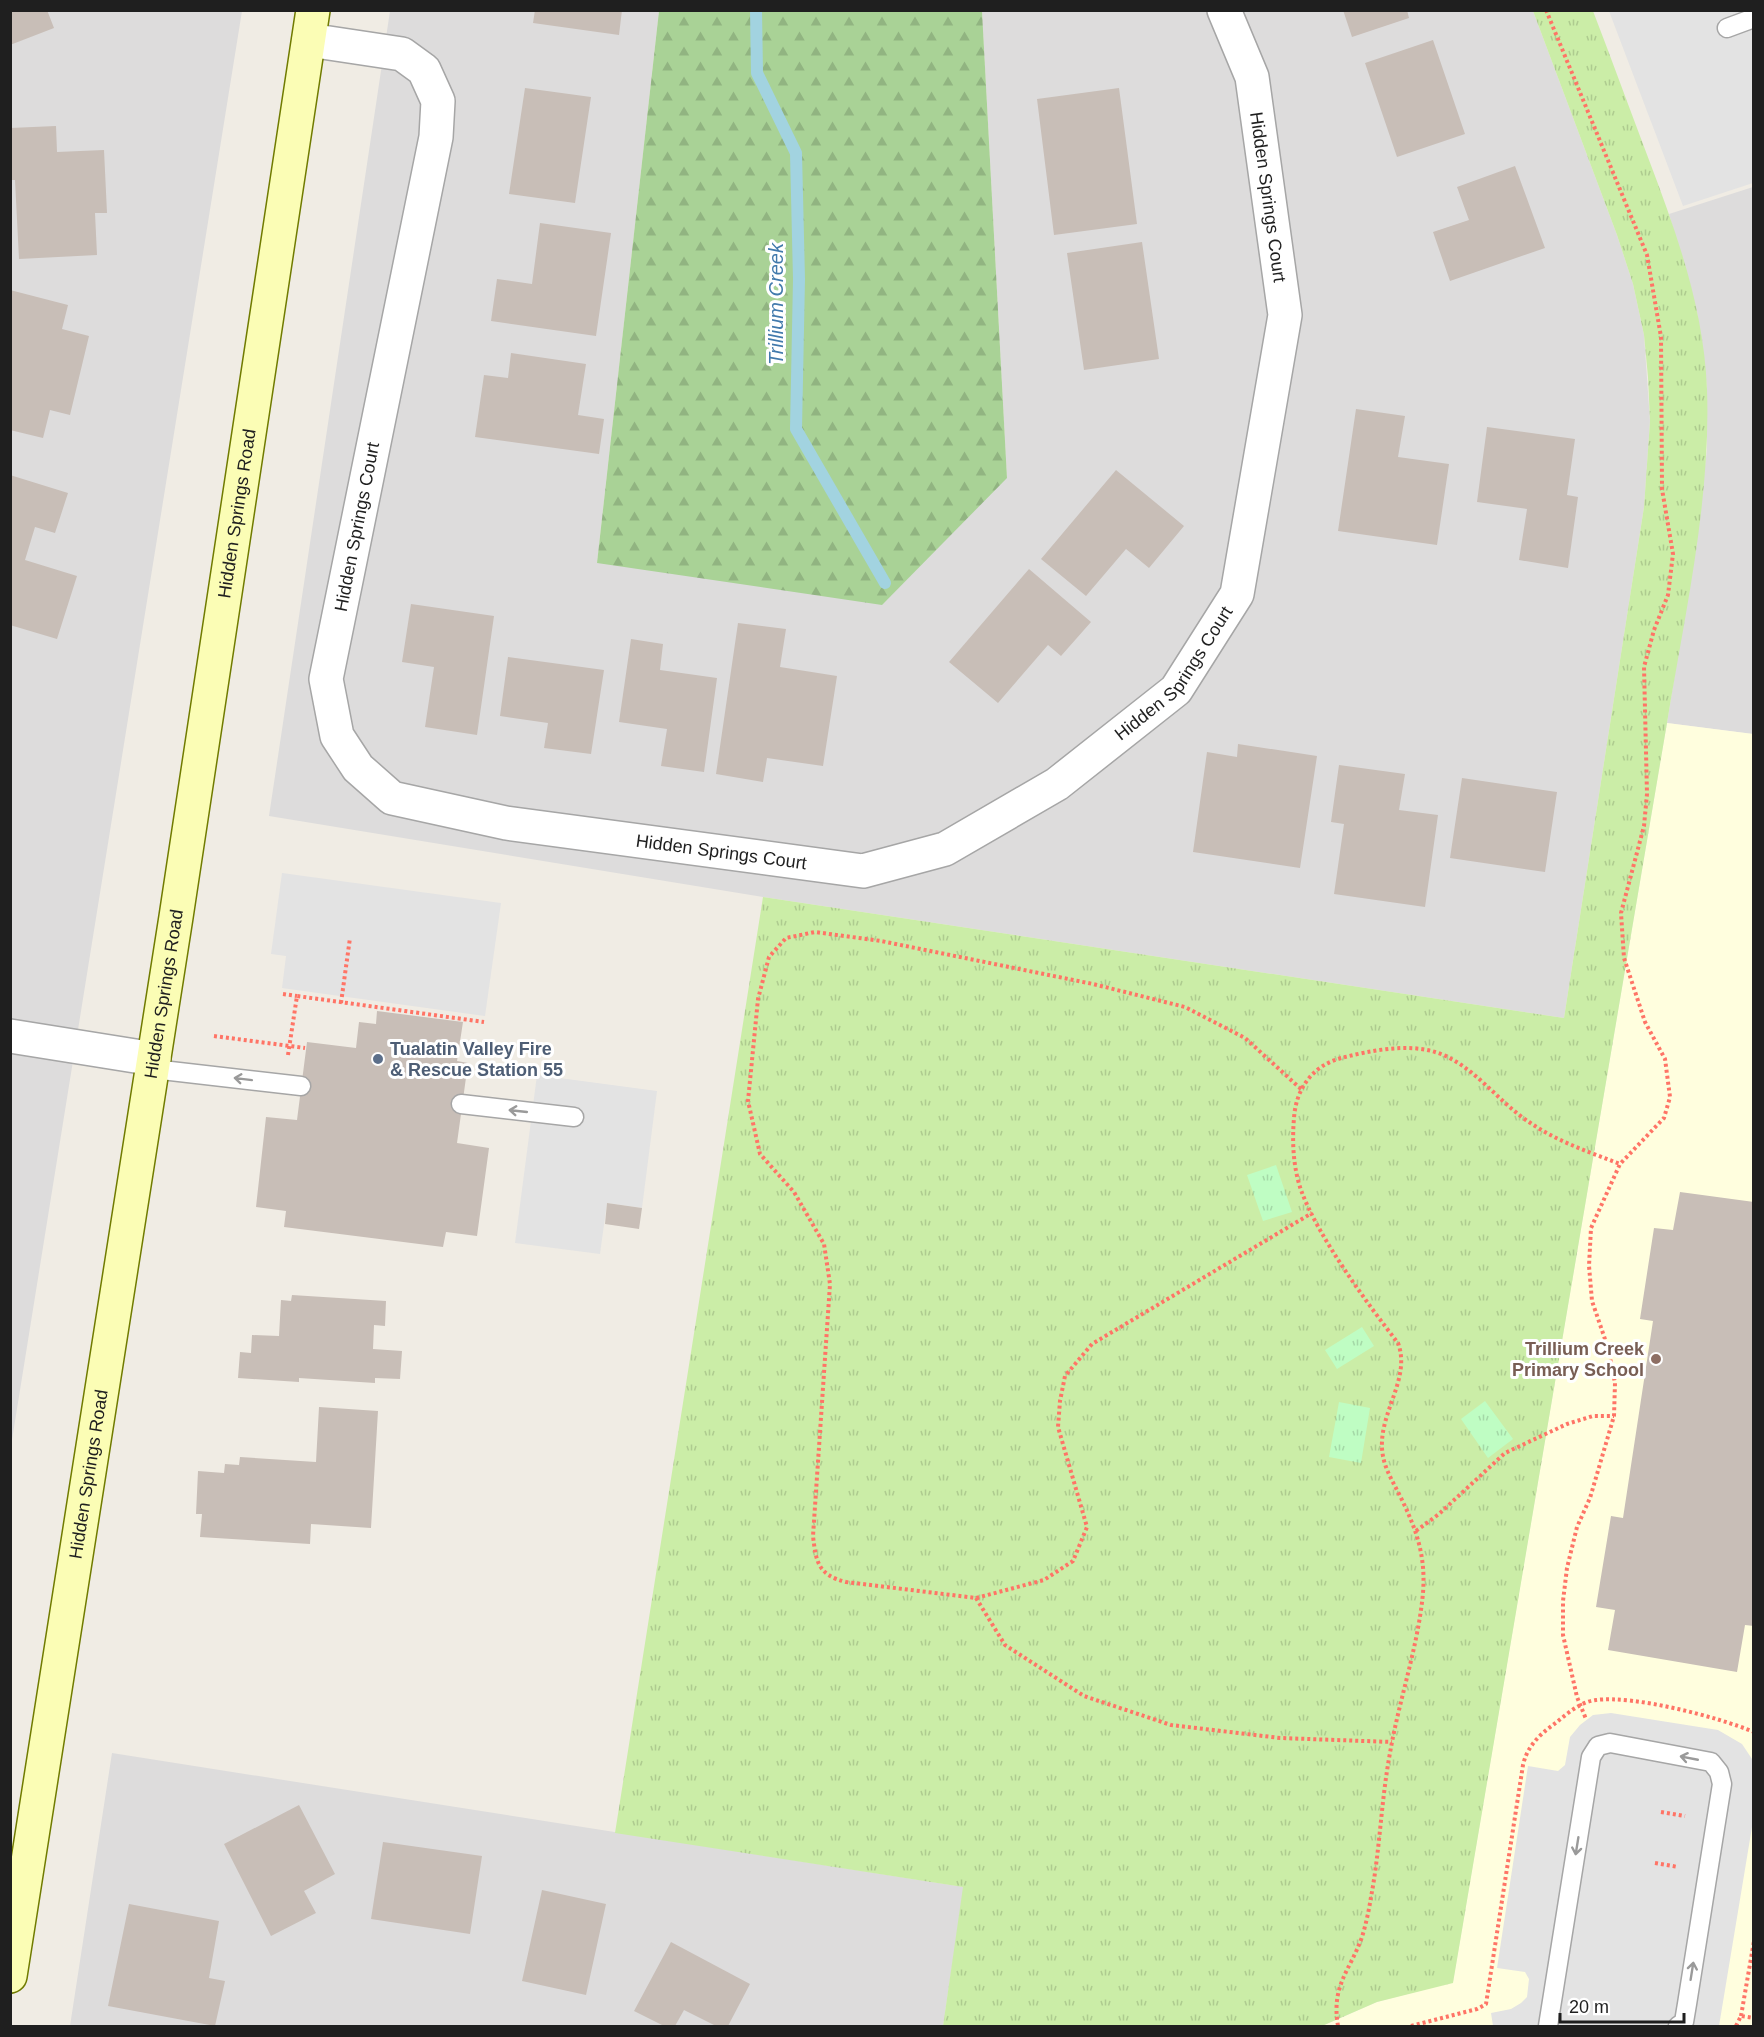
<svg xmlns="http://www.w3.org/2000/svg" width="1764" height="2037" font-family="Helvetica,sans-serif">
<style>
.residential{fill:#dddcdc}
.education{fill:#fffede}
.grass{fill:url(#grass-tufts)}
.forest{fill:url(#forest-firs)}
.park{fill:url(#park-tufts)}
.parking{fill:#e3e3e3}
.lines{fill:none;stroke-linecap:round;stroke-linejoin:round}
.stream{stroke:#a2d3e0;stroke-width:12}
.building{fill:#c8beb7}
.service-casing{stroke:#a6a6a6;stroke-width:21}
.minor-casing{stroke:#a6a6a6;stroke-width:36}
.secondary-casing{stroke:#707b00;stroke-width:36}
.path{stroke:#ff7466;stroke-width:4;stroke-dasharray:3 3;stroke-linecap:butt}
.service{stroke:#fff;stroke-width:18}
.minor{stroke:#fff;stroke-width:33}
.secondary{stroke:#fbfdb5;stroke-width:33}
.oneway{stroke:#9a9a9a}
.service-dot{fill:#5c6f8a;stroke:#fff;stroke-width:2}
.education-dot{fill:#8d6e63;stroke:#fff;stroke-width:2}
.labels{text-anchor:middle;stroke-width:6;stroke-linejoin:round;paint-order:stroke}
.street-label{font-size:18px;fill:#1f1f1f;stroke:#fff}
.service-label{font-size:18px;font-weight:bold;fill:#4e5e75;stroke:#fff;text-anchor:start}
.education-label{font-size:18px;font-weight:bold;fill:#785e54;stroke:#fff;text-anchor:end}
.water-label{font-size:20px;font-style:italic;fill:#427aac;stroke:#fff}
</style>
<defs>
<pattern id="grass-tufts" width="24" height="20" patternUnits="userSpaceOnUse" patternTransform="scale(1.5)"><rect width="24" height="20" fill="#cbeda7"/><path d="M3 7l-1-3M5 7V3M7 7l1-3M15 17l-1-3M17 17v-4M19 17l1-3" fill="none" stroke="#aecb8f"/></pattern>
<pattern id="forest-firs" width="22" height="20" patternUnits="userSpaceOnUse" patternTransform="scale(1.5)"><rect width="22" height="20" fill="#a9d296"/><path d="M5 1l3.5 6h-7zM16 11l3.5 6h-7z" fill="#91b481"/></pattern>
<pattern id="park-tufts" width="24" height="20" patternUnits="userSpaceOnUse" patternTransform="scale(1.5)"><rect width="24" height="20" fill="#bffdc3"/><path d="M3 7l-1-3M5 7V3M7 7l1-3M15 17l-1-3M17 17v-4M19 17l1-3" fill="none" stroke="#a4d8a7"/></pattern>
</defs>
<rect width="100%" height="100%" fill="#f0ece4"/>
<path class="residential" d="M11,11H242L11,1446Z
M390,11H659L597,563L1007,478L982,11H1533L1617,235L1633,284L1644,335L1650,421L1644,507L1564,1018L763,897L269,816Z
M1753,187V734L1667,723L1695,548L1707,450V387L1697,312L1669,214Z
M112,1753L964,1887L943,2026H70Z"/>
<path class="education" d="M1667,723L1753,734V2026H1322L1377,2002L1453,1982Z"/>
<path class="grass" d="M1533,11H1593C1612,60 1630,110 1649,160C1677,234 1704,309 1707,389C1711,500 1685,613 1667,723L1453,1983L1377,2002L1322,2026H943L963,1887L615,1833L763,897L1564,1018L1644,507L1650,421L1648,377L1644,335L1633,284L1617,235Z"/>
<path class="forest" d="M659,11H982L1007,478L882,605L597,563Z"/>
<path class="park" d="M1276,1165L1292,1212L1263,1221L1247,1175Z
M1362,1327L1374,1346L1337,1369L1325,1350Z
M1485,1401L1513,1439L1488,1458L1461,1419Z
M1339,1402L1370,1408L1361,1463L1329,1457Z"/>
<path class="parking" d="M1609,11H1753V183L1683,206Z
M282,873L501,903L485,1016L282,988L286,956L271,954Z
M537,1075L657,1091L642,1208L607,1203L600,1254L515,1243Z
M1611,1713L1718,1730L1742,1744L1752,1759L1753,1821L1719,2026H1493L1491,2013L1511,2009L1521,2003L1527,1997L1529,1979L1525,1972L1497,1968L1528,1766L1558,1771L1565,1765L1570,1737L1580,1725L1593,1715Z"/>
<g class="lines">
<path class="stream" d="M756,10L757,73L796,153L799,279L796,429L885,583"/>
</g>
<path class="building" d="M10,10H47L54,28L10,45Z
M535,10H622L619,35L533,23Z
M1343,10H1407L1409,18L1352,37Z
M1433,40L1465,134L1397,157L1365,63Z
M525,88L591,97L575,203L509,194Z
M1119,88L1137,224L1054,235L1037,99Z
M56,126L57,152L104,150L107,213H95L97,255L19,259L15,180H10V128Z
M1515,166L1545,248L1450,281L1433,232L1469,220L1457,187Z
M540,223L611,233L596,336L491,321L497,279L532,284Z
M1142,242L1159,359L1084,370L1067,253Z
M10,290L68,305L62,329L89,336L70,415L50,410L43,438L10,430Z
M511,353L586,364L578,415L604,419L599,454L475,437L484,375L508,378Z
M1356,409L1405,416L1398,457L1449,464L1437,545L1338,531Z
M1487,427L1575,439L1567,495L1578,497L1568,568L1519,560L1527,509L1477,502Z
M1116,470L1184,526L1149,568L1126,549L1086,596L1041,559Z
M10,475L68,493L55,533L35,527L25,560L77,576L57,639L10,625Z
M1029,569L1091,622L1061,656L1048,645L998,703L949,662Z
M411,604L494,616L477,735L425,727L434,667L402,662Z
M738,623L786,629L780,667L837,676L823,766L767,758L763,782L716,774Z
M631,639L663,644L660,670L717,678L704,772L661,766L667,729L619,722Z
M508,657L604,670L591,754L544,748L548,723L500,716Z
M1238,744L1317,756L1300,868L1193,852L1207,752L1237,757Z
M1339,765L1405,774L1399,810L1438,815L1425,907L1334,894L1344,824L1331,822Z
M1462,778L1557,792L1545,872L1450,858Z
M377,1011L463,1022L457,1061L468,1063L457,1143L489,1148L477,1236L446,1232L443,1247L284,1227L286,1211L256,1207L266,1117L297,1120L307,1042L356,1048L359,1022L376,1024Z
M1680,1192L1754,1202V1626L1745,1625L1737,1672L1608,1650L1615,1610L1596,1607L1611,1516L1623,1518L1653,1321L1640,1319L1654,1228L1673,1230Z
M607,1203L642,1208L639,1229L605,1224Z
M292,1295L386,1301L385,1326L374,1325L373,1349L402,1351L400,1379L375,1378V1383L299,1378V1382L238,1378L240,1352L251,1353L252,1335L279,1336L281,1300L291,1301Z
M319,1407L378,1411L371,1528L311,1524L310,1544L200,1537L202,1514H196L198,1471L224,1473L225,1464L239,1465L240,1457L316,1462Z
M299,1805L335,1874L304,1891L316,1913L271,1936L224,1844Z
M383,1842L482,1856L470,1934L371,1919Z
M542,1890L606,1904L586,1995L522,1981Z
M129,1904L219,1921L209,1978L225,1981L215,2026L108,2006Z
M671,1942L750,1984L728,2026H716L684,2010L675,2026H664L634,2011Z"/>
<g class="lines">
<g class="service-casing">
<path id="service" d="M1727,28L1754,18
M153,1069L301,1086
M461,1104L574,1117
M1548,2026L1591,1757L1598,1746L1610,1743L1711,1762L1719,1772L1722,1784L1687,2004L1684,2022L1678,2026"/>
</g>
<g class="minor-casing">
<g id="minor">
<path id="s1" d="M309,40L402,54L424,70L438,101L436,137L326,679L337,736L358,768L392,798L506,823L863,871L945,849L1057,784L1176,690L1237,594L1285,315L1252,77L1224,10"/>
<path d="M10,1036L154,1059"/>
</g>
</g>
<g class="secondary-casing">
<g id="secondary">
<path id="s2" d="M10,1976L176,917L313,10"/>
</g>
</g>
<path class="path" d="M1546,10L1647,255L1661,337L1662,489L1673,554L1668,595L1654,630L1644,667L1647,794L1644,826L1621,913L1624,958L1645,1022L1665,1059L1670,1097L1664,1118L1620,1164L1591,1228L1589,1266L1592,1301L1608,1348L1615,1383L1614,1416L1590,1498L1577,1527L1567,1568L1563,1601V1635L1577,1697L1586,1719
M283,994L297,996
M341,1003L350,938
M214,1036L305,1048
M288,1055L297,996L484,1022
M1301,1089L1245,1038L1185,1007L1093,984L881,941L815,932L786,938L769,957L758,999L748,1101L760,1154L794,1192L824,1244L830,1284L813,1536C816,1562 818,1575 846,1582L976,1598L1044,1580L1073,1561L1087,1527L1058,1427L1060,1401L1065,1376L1092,1344L1312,1213
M1416,1531L1439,1514L1505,1453L1567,1424L1593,1416H1614
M976,1598L1005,1645L1084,1696L1171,1725L1280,1738L1392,1742
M1661,1812L1685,1816
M1655,1863L1678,1867
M1741,2016L1754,1941
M1338,2026C1331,1985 1350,1971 1362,1937C1366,1924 1369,1910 1371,1897C1380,1850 1381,1801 1390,1753C1399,1700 1418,1647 1423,1593C1426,1555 1416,1528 1399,1494C1391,1478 1383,1466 1382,1448C1380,1411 1411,1378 1398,1343C1367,1303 1318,1237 1301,1190C1293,1167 1292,1141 1294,1118C1296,1089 1312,1066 1341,1058C1369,1051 1406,1043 1435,1052C1472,1063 1497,1101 1529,1122C1556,1141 1589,1152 1620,1164
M1411,2026L1477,2009L1486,2004L1523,1765C1527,1747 1539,1735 1553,1725C1566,1715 1579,1702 1596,1700C1634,1695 1718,1717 1754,1732
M1736,2026L1741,2016L1754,2018"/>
<use href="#service" class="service"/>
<use href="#minor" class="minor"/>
<use href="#secondary" class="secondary"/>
</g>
<defs><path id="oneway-shaft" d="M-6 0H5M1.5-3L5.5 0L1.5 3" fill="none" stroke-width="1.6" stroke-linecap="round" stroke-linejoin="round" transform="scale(1.5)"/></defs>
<g class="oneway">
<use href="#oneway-shaft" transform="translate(243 1079) rotate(-173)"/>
<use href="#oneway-shaft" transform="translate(518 1111) rotate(-174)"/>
<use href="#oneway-shaft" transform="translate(1689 1758) rotate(-169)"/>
<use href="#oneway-shaft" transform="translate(1577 1846) rotate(99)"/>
<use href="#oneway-shaft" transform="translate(1692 1971) rotate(-81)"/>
</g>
<circle class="service-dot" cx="378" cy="1059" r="6"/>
<circle class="education-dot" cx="1656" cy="1359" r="6"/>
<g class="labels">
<g class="street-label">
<text transform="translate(1268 197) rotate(82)" y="6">Hidden Springs Court</text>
<text dy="6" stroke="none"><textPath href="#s2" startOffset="1480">Hidden Springs Road</textPath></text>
<text transform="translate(357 527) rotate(-79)" y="6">Hidden Springs Court</text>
<text dy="6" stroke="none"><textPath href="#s1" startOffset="1740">Hidden Springs Court</textPath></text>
<text dy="6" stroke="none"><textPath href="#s1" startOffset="1220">Hidden Springs Court</textPath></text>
<text dy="6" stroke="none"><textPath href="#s2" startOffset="994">Hidden Springs Road</textPath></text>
<text dy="6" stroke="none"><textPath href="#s2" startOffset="508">Hidden Springs Road</textPath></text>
</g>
<g class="service-label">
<text x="390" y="1055">Tualatin Valley Fire<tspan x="390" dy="21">&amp; Rescue Station 55</tspan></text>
</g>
<g class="education-label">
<text x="1644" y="1355">Trillium Creek<tspan x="1644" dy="21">Primary School</tspan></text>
</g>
<g class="water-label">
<text transform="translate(776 304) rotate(-90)" y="7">Trillium Creek</text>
</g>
</g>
<rect width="1764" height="2037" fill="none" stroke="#1f1f1f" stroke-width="24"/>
<path d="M1560 2013v9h124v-9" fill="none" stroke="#1f1f1f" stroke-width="3"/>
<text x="1569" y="2013" font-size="18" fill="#1f1f1f" stroke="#ffffff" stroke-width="4.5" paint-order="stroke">20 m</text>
</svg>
